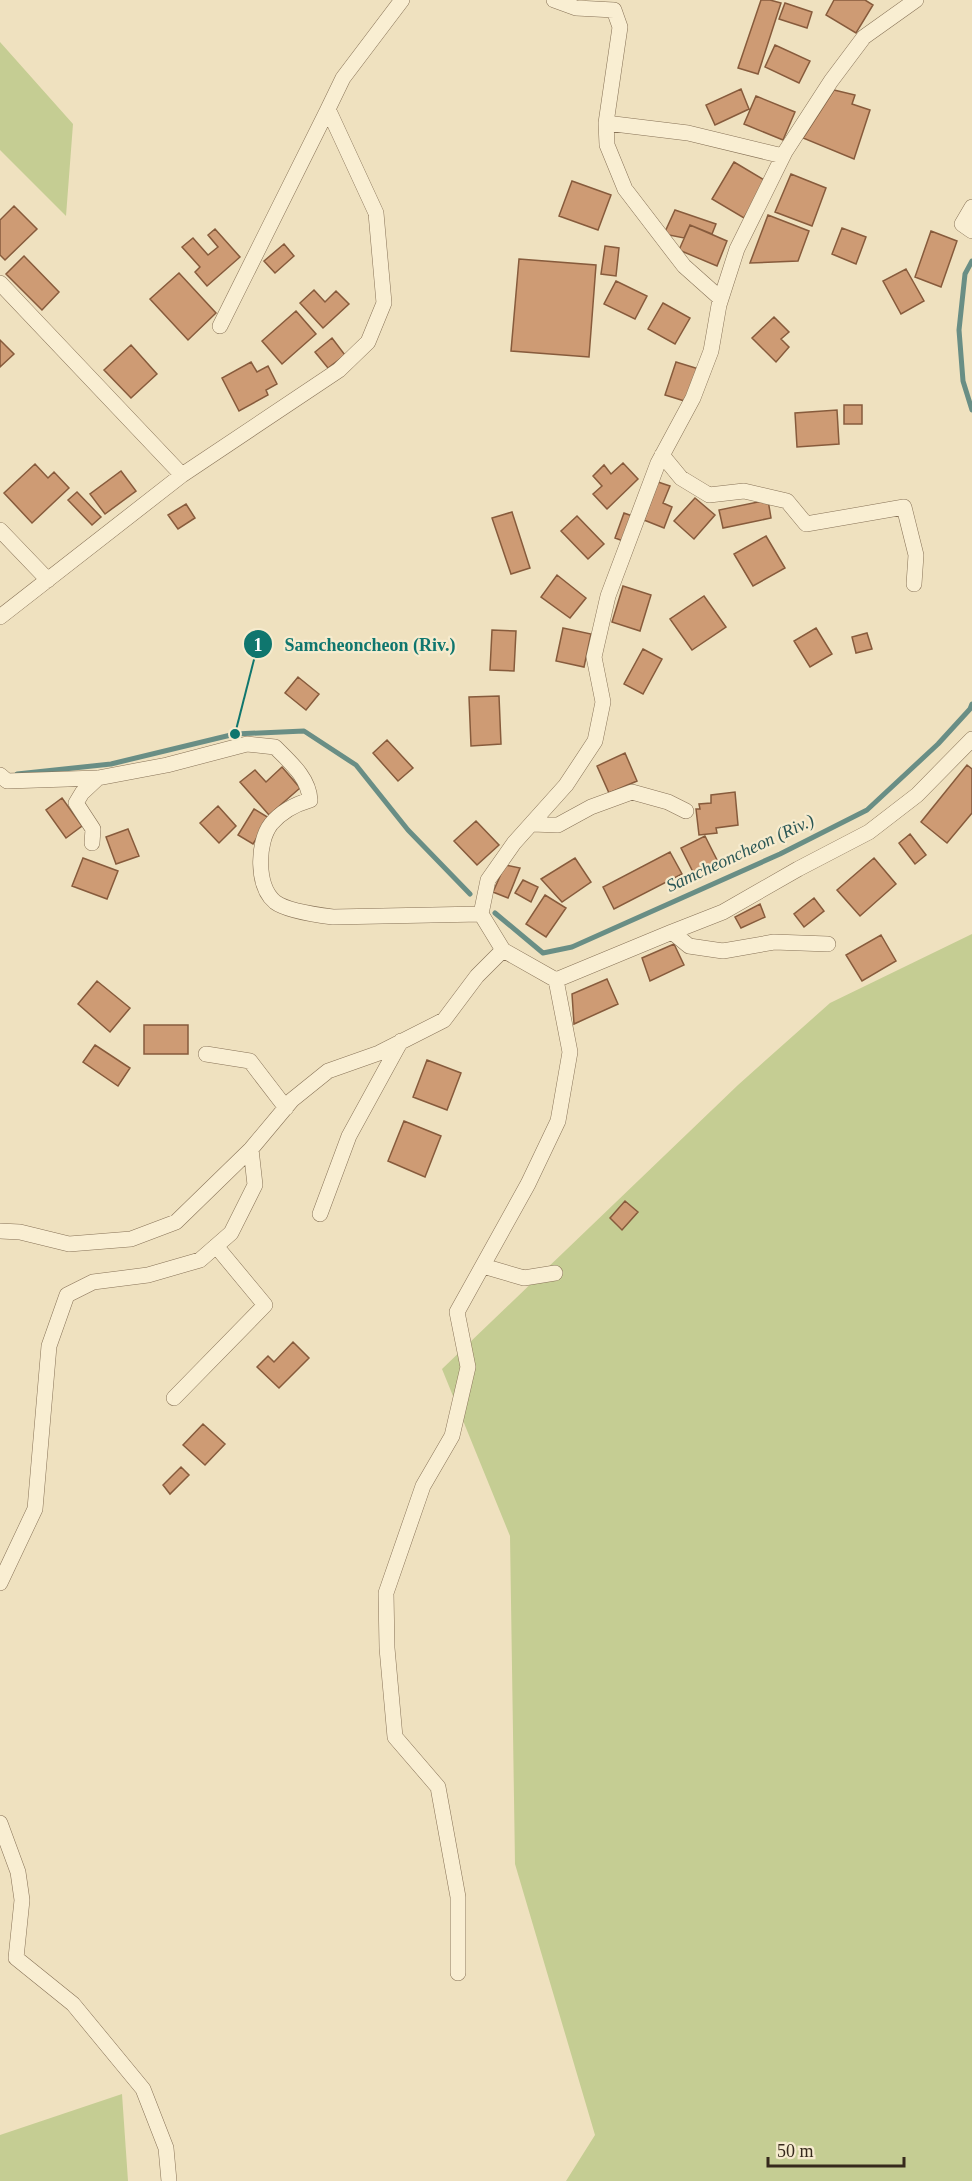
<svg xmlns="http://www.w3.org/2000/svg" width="972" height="2181" font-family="'Times New Roman',serif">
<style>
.green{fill:#c5cd93}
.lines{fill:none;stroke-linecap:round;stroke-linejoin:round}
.stream{stroke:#698e85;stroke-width:5}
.building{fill:#ce9b74;stroke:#875b3c;stroke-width:1.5}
.street-casing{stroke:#877257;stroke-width:16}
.street{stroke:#f9eed2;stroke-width:15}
.labels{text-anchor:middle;stroke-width:4.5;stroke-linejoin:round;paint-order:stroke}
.water-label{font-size:18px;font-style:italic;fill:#2b5755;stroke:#f6ebce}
.leader{fill:none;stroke:#0f766e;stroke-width:2}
.callout-dot{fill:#0f766e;stroke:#f6ebce;stroke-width:2}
.mark-label{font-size:18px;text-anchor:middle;font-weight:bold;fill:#fff}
.callout-label{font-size:18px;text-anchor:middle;font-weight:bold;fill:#0f766e;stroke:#f6ebce;stroke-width:4.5;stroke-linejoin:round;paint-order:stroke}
</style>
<rect width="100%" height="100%" fill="#efe1bf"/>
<path class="green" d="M0,42L73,124L66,216L0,150Z
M972,934V2181H566L595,2135L515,1864L510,1536L442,1369L738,1085L830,1003Z
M122,2094L128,2181H0V2135Z"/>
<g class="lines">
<path class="stream" d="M972,261L965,274L959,330L963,381L972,410
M17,774L111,764L235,734L304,731L356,765L408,830L470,894
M495,913L543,953L572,947L780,854L867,810L938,744L970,709L972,704"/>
</g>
<path class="building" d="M761,0H770L781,3L758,74L738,68Z
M834,0H865L873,5L856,33L826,15Z
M785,3L812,12L807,28L779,19Z
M775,45L810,61L799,83L765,67Z
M741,89L749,109L715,125L706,105Z
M834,90L855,95L852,104L870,110L854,159L803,138Z
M756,96L795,112L783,140L744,124Z
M734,162L766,181L744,218L712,199Z
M791,174L826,188L812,226L775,212Z
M572,181L611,195L598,230L559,216Z
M14,206L37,229L5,260L0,255V220Z
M675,210L716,224L712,234L690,225L684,238L664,234Z
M768,215L809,231L798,261L750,263Z
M690,225L727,241L717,266L679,250Z
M842,228L866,237L856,264L832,254Z
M215,229L240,257L207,286L195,272L200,267L182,247L193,238L208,255L218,247L208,235Z
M931,231L957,241L941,287L915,277Z
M284,244L294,256L275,273L264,261Z
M605,246L619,248L616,276L601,274Z
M24,256L59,292L42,310L6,274Z
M519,259L596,265L589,357L511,351Z
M906,269L924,301L901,314L883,281Z
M179,273L216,313L188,340L150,299Z
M616,281L647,296L635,319L604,304Z
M314,290L325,302L336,291L349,304L323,328L300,303Z
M663,303L690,318L675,344L648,329Z
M296,311L316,334L282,364L262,341Z
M774,317L789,332L781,339L789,347L776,362L752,338Z
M332,338L345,355L328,368L315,352Z
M0,340L14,354L0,367Z
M131,345L157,374L131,398L104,370Z
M251,362L257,372L268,366L277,384L266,390L268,395L239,411L222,378Z
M676,362L702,370L691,403L665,395Z
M844,405H862V424H844Z
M837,410L839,444L797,447L795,413Z
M623,463L638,479L607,509L593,494L602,486L593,476L604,465L611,474Z
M35,464L48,478L54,472L69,488L32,523L4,493Z
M121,471L136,491L105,514L90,494Z
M658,482L670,486L663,503L672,507L664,528L644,520Z
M77,492L101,517L92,525L68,500Z
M695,498L715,515L694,539L674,521Z
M768,500L771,518L723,528L719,510Z
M186,504L195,518L178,529L168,515Z
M512,512L530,568L511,574L492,518Z
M624,513L635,517L626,542L615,538Z
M577,516L604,544L588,559L561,531Z
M766,536L785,568L753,586L734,554Z
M557,575L586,598L570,618L541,597Z
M623,586L651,595L640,631L612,622Z
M704,596L726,627L692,650L670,619Z
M563,628L591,634L584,667L556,661Z
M816,628L832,654L810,667L794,641Z
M492,630L516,631L514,671L490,670Z
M867,633L872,649L856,653L852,637Z
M643,649L662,659L643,694L624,684Z
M298,677L319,694L306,710L285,693Z
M499,696L501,744L471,746L469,697Z
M387,740L413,768L398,781L373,753Z
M625,753L637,781L609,793L597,766Z
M967,765L972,769V813L947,843L921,822Z
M282,767L300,788L269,815L240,782L255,770L266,782Z
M735,792L738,825L716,828L717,833L699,835L696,809H700L699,804L711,803V795Z
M62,798L82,826L66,838L46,810Z
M218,806L236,826L219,843L200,823Z
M254,809L269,818L253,844L238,835Z
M476,821L499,845L477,865L454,841Z
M128,829L139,856L116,864L106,837Z
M910,834L926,855L915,864L899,843Z
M705,836L718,862L694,874L681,848Z
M670,852L682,874L614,909L603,887Z
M83,858L118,871L107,899L72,886Z
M575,858L591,882L562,902L541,879Z
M874,858L896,884L860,916L837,890Z
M505,865L520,868L508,898L493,892Z
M523,880L538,887L531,902L515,893Z
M545,895L566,908L546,937L526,924Z
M814,898L824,911L804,927L794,914Z
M760,904L765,917L741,928L735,917Z
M881,935L896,961L862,981L846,955Z
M674,944L684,965L650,981L642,958Z
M607,979L618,1004L574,1024L572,994Z
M97,981L130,1008L110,1032L78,1004Z
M144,1025H188V1054H144Z
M95,1045L130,1068L118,1086L83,1062Z
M427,1060L461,1073L447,1110L413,1097Z
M404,1121L441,1136L425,1177L388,1161Z
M625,1201L638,1212L622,1230L610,1218Z
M293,1342L309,1358L279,1388L257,1367L268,1356L274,1362Z
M203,1424L225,1444L205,1465L183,1445Z
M181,1467L189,1475L170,1494L163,1485Z"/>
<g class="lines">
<g class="street-casing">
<path id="street" d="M554,0L576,8L614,10L620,27L606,123L688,133L783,156
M606,123L607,145L625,189L684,266L721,299
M972,207L962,224L972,231
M0,283L182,475
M220,326L328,109
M662,455L681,478L709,495L744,491L787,501L806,524L904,507L916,555L914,584
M0,530L48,580
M0,617L182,475L339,370L368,342L384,303L376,213L328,109L343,78L402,0
M0,775L7,781L98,778L167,765L247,744L275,747C290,762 309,778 310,800C296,804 281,812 271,824C257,842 256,886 275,902C287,911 317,915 333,917L481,914
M532,824L558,825L591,807L632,792L668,802L686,811
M92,843L93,829L76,803L82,793L98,778
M672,932L723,912L798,869L869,832L917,795L972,739
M828,944L774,942L723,951L689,946L672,932L556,980L503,950L481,914L488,880L514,843L566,785L595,741L603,702L594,657L608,596L658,463L693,398L711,351L719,305L737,249L785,152L831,81L864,37L916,0
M206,1054L250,1061L286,1108
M320,1214L349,1136L401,1041
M0,1231L20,1232L69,1244L131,1239L176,1222L251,1149L292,1100L328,1071L379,1053L444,1020L477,976L503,950
M483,1266L524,1278L555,1273
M174,1398L265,1305L216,1246
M0,1583L35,1509L49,1346L67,1295L93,1282L148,1275L200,1260L231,1233L255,1185L251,1149
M0,1823L18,1872L22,1900L16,1958L73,2004L143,2089L166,2148L169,2181
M458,1973V1897L438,1787L395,1737L387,1648L386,1593L423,1486L452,1436L468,1367L457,1312L528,1184L558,1121L570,1052L556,980"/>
</g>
<use href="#street" class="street"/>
</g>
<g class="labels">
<g class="water-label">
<text transform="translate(740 853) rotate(-25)" y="6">Samcheoncheon (Riv.)</text>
</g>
</g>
<path class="leader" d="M235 734L258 644"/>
<g class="callout-dot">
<circle cx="235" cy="734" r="6"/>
<circle cx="258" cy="644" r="15"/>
</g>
<g class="mark-label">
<text x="258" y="651">1</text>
</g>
<g class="callout-label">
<text x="370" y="651">Samcheoncheon (Riv.)</text>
</g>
<path d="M768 2157v9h136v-9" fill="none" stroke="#36291c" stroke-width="3"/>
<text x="777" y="2157" font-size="18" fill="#36291c" stroke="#f6ebce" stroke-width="4.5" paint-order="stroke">50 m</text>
</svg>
